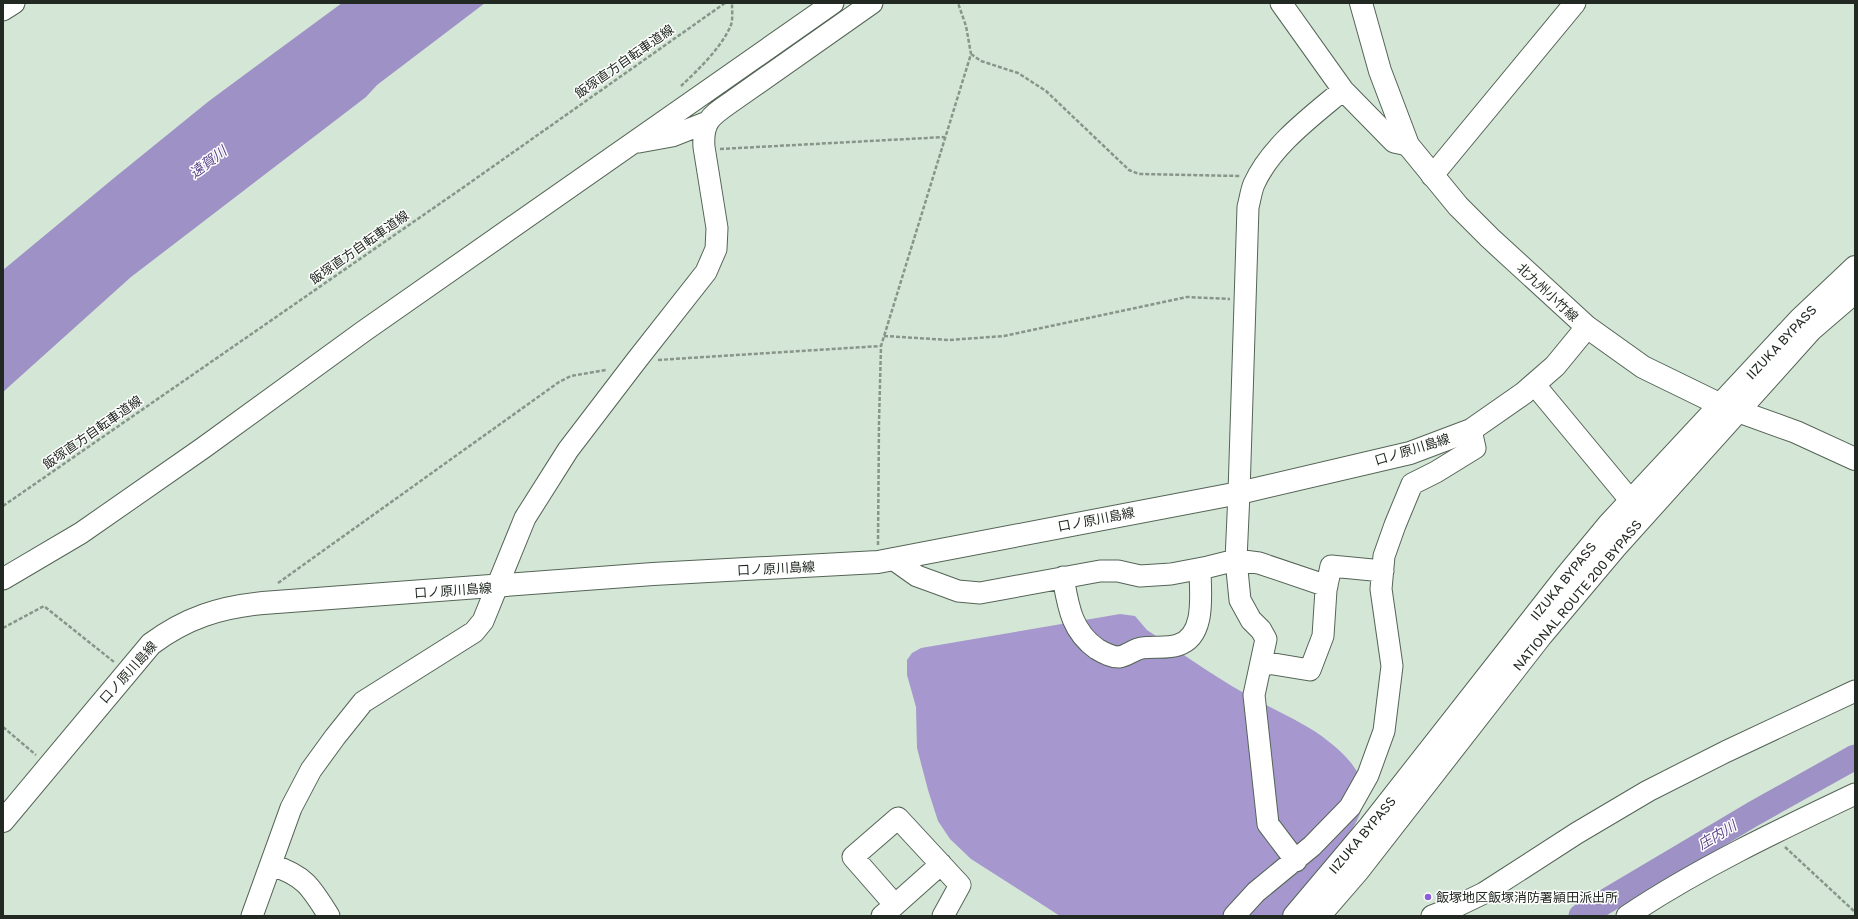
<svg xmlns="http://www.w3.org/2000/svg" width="1858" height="919" font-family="'Golos Text','Noto Sans JP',sans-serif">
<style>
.forest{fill:#a698ce}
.water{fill:#9e91c6}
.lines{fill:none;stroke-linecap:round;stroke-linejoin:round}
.river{stroke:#9e91c6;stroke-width:25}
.minor-casing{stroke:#546456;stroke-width:23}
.major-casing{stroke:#546456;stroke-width:24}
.highway-casing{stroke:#546456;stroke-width:24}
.path{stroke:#889589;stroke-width:2.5;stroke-dasharray:4 2;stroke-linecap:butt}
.minor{stroke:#fff;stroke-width:21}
.major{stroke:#fff;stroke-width:22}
.highway{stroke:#fff;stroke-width:22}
.poi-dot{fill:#8960da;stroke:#fff;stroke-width:1.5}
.labels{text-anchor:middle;stroke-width:3;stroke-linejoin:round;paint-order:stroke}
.street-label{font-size:13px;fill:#222922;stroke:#fff}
.poi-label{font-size:13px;fill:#222922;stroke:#fff;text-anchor:start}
.water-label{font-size:14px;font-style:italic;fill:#5d488c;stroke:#fff}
</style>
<rect width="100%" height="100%" fill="#d4e7d6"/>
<path class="forest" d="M1120,614L1135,616L1147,630C1179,651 1210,674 1244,693C1269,708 1306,723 1328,741C1344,753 1362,771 1364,792C1368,825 1307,890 1286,916H1060L971,859L950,839L938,821L928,790L917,748L916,707L907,675V660L912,653L921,648Z"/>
<path class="water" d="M342,3H485L377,85L366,97L131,277L3,392V270L114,178L209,101Z"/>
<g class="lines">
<path class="river" d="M1581,916L1753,814L1855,757"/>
<g class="minor-casing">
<path id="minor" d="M1281,3L1343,90L1394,142L1408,145
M3,10L14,3
M639,142L672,136L705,123
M1432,176L1575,3
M1534,384L1631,501
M893,559L917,576L939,584L958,591L980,593L1100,571H1118L1140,576L1171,574L1208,567L1236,560L1259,563L1327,586
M1063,577C1068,605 1071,631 1097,649C1104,653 1111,657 1119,657C1127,656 1134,649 1142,648C1154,646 1166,649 1178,645C1207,636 1200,592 1200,569
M3,579L81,533L203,448L364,331L833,3
M1261,662L1310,670L1323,636L1326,590L1331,566L1383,571
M1296,861L1268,824L1254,695L1266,639L1261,630L1251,620L1240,600L1236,560L1239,493L1248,207C1250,200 1251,191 1254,184C1271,146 1312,116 1343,90
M272,865C305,876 311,887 329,916
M895,905L941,864
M252,916L291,808L311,770L335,737L363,702L474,632L483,621L525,518L568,450L636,361L706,272L716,249L717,228L704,147C702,119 713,115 734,100L872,3
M882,916L895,905L853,857L898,818L960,885L943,916
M1234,916L1256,892L1312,846L1350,807L1368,775L1384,731L1392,666L1381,589L1384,556L1395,525L1412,484L1436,472L1475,448L1471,430
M1432,916L1455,907L1484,893L1577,833L1648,791L1725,752L1855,691
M1627,916C1699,868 1777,831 1855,794"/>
</g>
<g class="major-casing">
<path id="major" d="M1361,3L1380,71L1408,145L1458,206L1490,238L1587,327L1643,367L1721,405L1796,432L1855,459
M3,821L151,644C186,618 220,607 263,603L653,574L878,562L1239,493L1410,453L1471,430L1524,393L1555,366L1587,327"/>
</g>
<g class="highway-casing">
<path id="highway" d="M1294,916L1370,826L1566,576L1609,524L1800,319L1855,267
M1319,916L1358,871L1541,636L1615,548L1811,330L1855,292"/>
</g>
<path class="path" d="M971,54L981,61L1018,73L1046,91L1129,170L1139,174L1240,176
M681,86C698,70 722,47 731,25C733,19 732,10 732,3
M720,149L945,137
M884,336L949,340L1004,336L1187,297L1230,299
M658,360L881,346
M3,506L461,189L725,3
M878,545L879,422L881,346L971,54L966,26L958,3
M278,583L559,382L571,376L606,370
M3,628L44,606L114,662
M3,727L36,755
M1785,847L1855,912"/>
<use href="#minor" class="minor"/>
<use href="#major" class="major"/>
<use href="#highway" class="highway"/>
</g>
<circle class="poi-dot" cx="1428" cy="897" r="4"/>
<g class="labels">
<g class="street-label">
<text transform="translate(624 61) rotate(-35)" y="5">飯塚直方自転車道線</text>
<text transform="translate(359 247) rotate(-35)" y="5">飯塚直方自転車道線</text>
<text transform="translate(1548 292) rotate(43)" y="5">北九州小竹線</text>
<text transform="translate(1781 342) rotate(-47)" y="5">IIZUKA BYPASS</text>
<text transform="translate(92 432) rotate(-35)" y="5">飯塚直方自転車道線</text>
<text transform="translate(1412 449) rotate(-17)" y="5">口ノ原川島線</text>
<text transform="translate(1096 519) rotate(-11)" y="5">口ノ原川島線</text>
<text transform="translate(776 568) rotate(-3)" y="5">口ノ原川島線</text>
<text transform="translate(1563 581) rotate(-51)" y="5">IIZUKA BYPASS</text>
<text transform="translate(453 590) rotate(-4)" y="5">口ノ原川島線</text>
<text transform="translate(1577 595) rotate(-50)" y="5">NATIONAL ROUTE 200 BYPASS</text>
<text transform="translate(128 672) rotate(-48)" y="5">口ノ原川島線</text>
<text transform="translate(1362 835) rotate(-50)" y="5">IIZUKA BYPASS</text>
</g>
<g class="poi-label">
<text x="1436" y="902">飯塚地区飯塚消防署頴田派出所</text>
</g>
<g class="water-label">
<text transform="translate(208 162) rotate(-37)" y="5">遠賀川</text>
<text transform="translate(1717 835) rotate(-31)" y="5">庄内川</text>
</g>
</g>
<rect width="1858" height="919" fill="none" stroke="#222922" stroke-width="8"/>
</svg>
